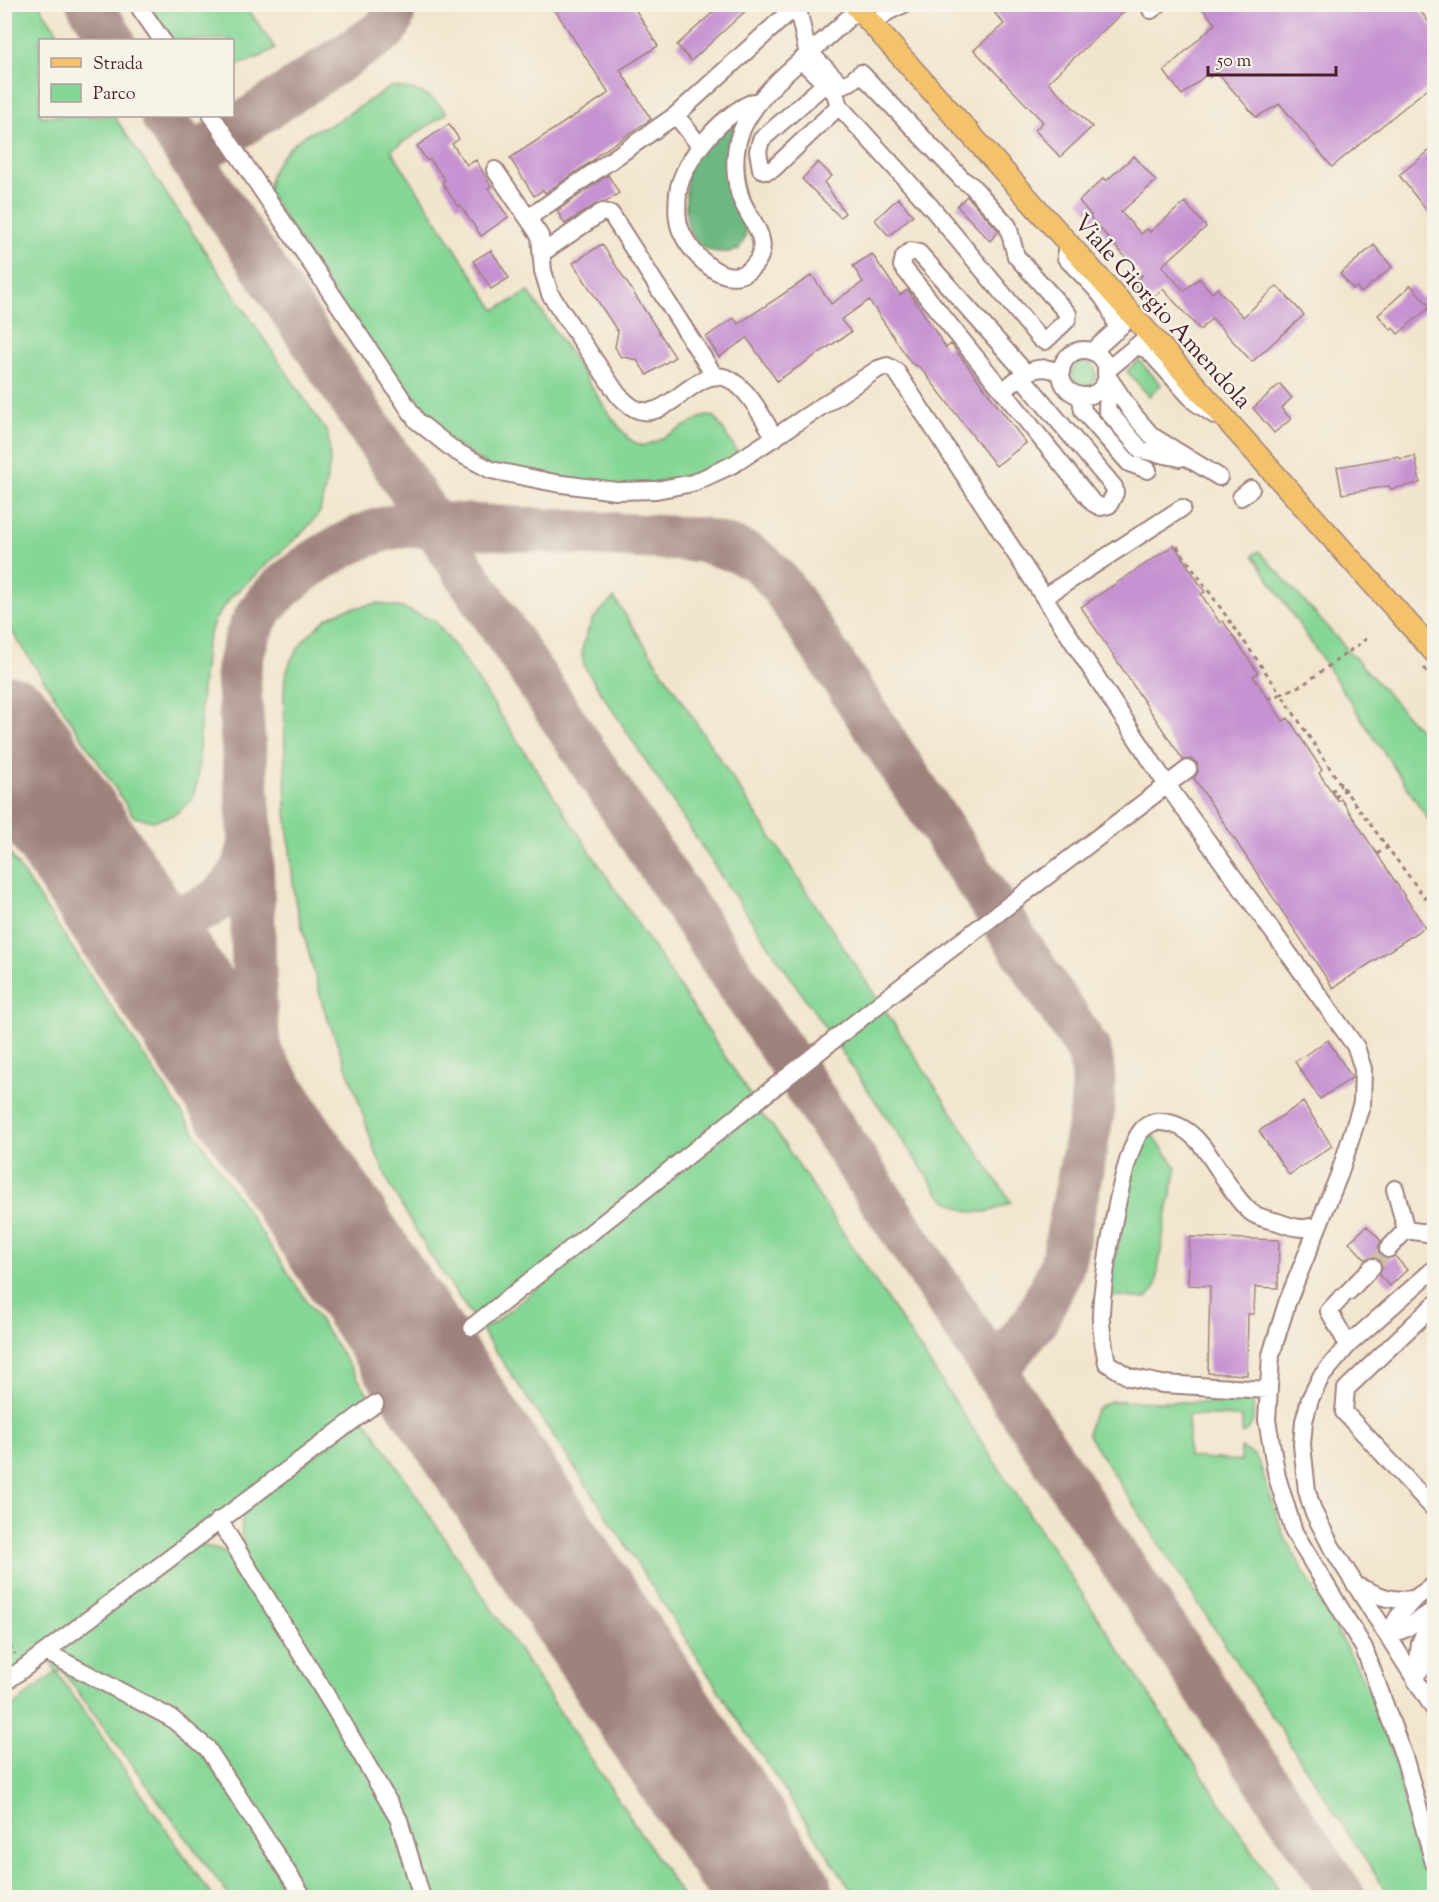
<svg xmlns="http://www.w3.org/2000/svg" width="1439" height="1902" font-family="'Sorts Mill Goudy',serif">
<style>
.green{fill:#86d797;stroke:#687b61;stroke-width:1.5}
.forest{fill:#6cb880;stroke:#5b6c56;stroke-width:1.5}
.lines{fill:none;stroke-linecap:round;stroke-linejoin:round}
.taxiway{stroke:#9e827c;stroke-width:45}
.runway{stroke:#9e827c;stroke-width:114}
.building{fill:#c692d2}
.minor-tunnel{stroke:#d0bdad;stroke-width:16;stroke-dasharray:16 8;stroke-linecap:butt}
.minor-casing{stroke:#9e827c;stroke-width:20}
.major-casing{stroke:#9e827c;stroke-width:24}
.path{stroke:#9e827c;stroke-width:3;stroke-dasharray:4.5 4.5;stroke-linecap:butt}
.minor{stroke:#fff;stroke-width:16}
.major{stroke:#f3c26a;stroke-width:21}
.labels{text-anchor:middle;stroke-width:5;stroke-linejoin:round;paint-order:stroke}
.street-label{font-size:24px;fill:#4a1f2b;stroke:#f7f3e8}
</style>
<rect width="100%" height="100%" fill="#f7f3e8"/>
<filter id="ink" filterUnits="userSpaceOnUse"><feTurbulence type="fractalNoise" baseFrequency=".0167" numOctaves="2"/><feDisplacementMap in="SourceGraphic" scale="12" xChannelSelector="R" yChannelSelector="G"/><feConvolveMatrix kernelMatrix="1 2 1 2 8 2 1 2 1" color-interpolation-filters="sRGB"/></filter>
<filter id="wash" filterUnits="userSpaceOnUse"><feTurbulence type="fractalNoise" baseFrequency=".008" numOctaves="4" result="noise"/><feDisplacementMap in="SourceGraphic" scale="24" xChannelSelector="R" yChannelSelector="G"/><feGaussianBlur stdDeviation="1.35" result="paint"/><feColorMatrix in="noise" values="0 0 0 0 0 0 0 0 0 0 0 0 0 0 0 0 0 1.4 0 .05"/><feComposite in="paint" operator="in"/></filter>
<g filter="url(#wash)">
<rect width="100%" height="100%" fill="#f2e5cd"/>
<path class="green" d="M4,5H39L63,40H40V116H114L328,434L330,463L320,512L305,530L231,597L214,621L206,646L201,701L198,779L192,800L174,815L153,821L134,817L5,621Z
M144,5H245L275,48L260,57L233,67L232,40H167Z
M391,87C413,87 433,95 447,113L391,150L495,310L529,292L612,418L629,439L641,446L655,442L700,418L707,416L715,417L741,458L723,468L630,489L492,468L417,419L268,193C268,166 291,141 315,130C321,127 327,127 332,124C352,112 371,99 391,87Z
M1139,360L1161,385L1149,396L1127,371Z
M1072 374a12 12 0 1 1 24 0a12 12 0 1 1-24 0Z
M1259,551L1434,746V824L1432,825L1253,555Z
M614,598L1011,1202C984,1218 964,1215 940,1195L723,879L585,668L582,656L583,645L588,630L594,618Z
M378,603L402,608L435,621L459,652L753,1099L483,1325L487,1327L495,1322L750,1116L757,1113L761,1114L773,1127L1283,1897H856L733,1713L596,1499L429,1253L391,1187L373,1146L355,1090L323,1006L295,901L286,811L284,696L285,676L292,658L303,641L314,630L327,618L344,610Z
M4,845L375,1404L200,1546C215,1547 225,1550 238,1560L245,1548C240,1533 240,1524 246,1509L362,1420L368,1423L683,1897L322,1898L318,1891L308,1897H230L61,1669L57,1673L213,1897H5V1713L56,1672L46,1653L5,1683Z
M1150,1132L1177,1168L1166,1217L1155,1289L1145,1299L1107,1295L1137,1150Z
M1111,1401L1253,1403C1254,1416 1255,1427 1242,1434V1417L1188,1415V1457L1241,1461V1448L1253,1454L1259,1462L1283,1534L1357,1667L1380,1713L1396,1765L1406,1810L1416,1846L1427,1868L1434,1877V1897H1390L1088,1435C1090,1417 1094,1408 1111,1401Z"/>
<path class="forest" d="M730,125L736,129L746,229L745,238L739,249C731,253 722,253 712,251C684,243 685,216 686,193C687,187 686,180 687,174C692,153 714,138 730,125Z"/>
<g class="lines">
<path class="taxiway" d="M89,4L113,40
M163,116L1344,1898
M191,158L385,30L391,20L395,4
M113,894C124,902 136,911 150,914C186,923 223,905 241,873C246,865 247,855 250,847
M299,1175L284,1147L278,1129L258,1043L255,1015L251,844L238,675C242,651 248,626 264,606C292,572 349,537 392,527C405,525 420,525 434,524L701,540C744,552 757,553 784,589L1089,1051C1094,1072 1094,1091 1092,1113L1062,1266L1036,1320L995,1370"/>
<path class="runway" d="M4,731L777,1898"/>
</g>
<g id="blocks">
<path class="building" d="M551,4H632L658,46L620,70L651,119L596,156V158L545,193L543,190L534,196L510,158L609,93Z
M722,4H753L691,61L677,45Z
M987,4H1132L1048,82L1092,127L1060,157L1035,130L1043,122L974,50L1004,24Z
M1210,4H1415L1434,29V83L1332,167L1280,104L1256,117L1217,72L1210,77L1207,74L1182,95L1164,71L1215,24L1204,10Z
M449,124L459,139L452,144L467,165L476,160L491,186L488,188L508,217L481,236L460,205L458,207L442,182L445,180L430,159L427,161L417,146Z
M1434,147V220L1399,175Z
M1134,156L1156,181L1121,212L1141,234L1147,229L1150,232L1185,202L1206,227L1162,266L1184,291L1199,278L1212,293L1217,288L1243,317L1277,286L1304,315L1252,362L1212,318L1200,330L1163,289L1149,301L1134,283L1142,276L1090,217L1091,215L1079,201L1104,178L1106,181Z
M818,162L832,176L824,182L845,213L840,217L802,179Z
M608,175L619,193L606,202L594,205L565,224L557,211Z
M967,196L999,231L990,241L957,206Z
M898,198L913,215L889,236L875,220Z
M602,244L675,357L647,375L637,360L620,356L615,347L618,332L573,263Z
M1374,245L1392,267L1361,293L1356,287L1353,289L1340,274Z
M491,250L509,278L491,289L473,261Z
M872,254L900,295L908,290L946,348L951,344L1026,443L996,466L921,368L911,363L869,300L841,320L851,332L777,381L747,338L719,357L706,337L734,318L738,324L812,275L831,304L863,282L853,266Z
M1411,285L1430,307L1398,334L1393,328L1391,330L1378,315Z
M1280,384L1292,398L1281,408L1291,419L1274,433L1253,408Z
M1399,456L1400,459L1415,456L1420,483L1391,489L1389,486L1342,494L1337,467Z
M1174,545L1205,592L1201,594L1220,623L1223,621L1258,673L1253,676L1283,721L1288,718L1322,770L1319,773L1338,801L1341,799L1425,927L1333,988L1194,778L1198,772L1197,763L1191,759L1183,760L1081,607Z
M1328,1040L1352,1078L1320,1099L1295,1062Z
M1303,1102L1332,1146L1289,1175L1259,1131Z
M1367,1226L1381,1241L1378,1247L1380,1256L1386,1259L1395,1256L1407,1270L1390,1286L1379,1275L1382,1269L1380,1260L1374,1257L1365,1259L1349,1242Z
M1190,1237L1279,1240L1278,1288L1255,1287L1254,1314H1248L1247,1375L1208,1373L1210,1286L1188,1285Z"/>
</g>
</g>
<g filter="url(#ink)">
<use href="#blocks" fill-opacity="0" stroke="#9e827c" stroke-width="1.5"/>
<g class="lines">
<path class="minor-tunnel" d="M1372,1267L1388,1249"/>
<g class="minor-casing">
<path id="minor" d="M137,4L162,40
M797,4L808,55
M1151,10L1159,4
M873,25L887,12L904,4
M802,61L835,93L839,106L931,207L1040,339L1045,341L1067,320L1068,314L1016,256L1008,226L972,186L963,180L861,73L850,82L842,85L810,53
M826,83L761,140L758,151L761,169L767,171L773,169L839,106
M758,101C728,107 681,161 678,193C677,206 676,221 682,233C694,259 734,298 758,260C770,239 750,220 742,201C734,181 733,155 740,134C759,84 822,48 858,8
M676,115L699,145
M212,116L417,421L455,451L491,470L555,483L616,491L656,490L693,483L734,464L878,369L887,366L896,371L1167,785L1356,1047L1363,1069L1362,1103L1339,1175L1287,1303L1271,1355L1267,1420L1277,1477L1294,1532L1364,1648L1405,1760L1434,1863
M495,170L540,236L543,271L550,294L618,395C623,399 627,404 632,407C667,429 694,362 729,379C750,390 763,419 775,438
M528,218L676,115L797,5
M1066,241V258C1084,278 1116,302 1116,331
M911,251L919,253L1024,371L1025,381L1114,487L1115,493L1109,505L1101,507L1093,503L902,266L904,257Z
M542,253L599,214L603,212L611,214L714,375
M1137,346L1148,350L1195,402L1216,416
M1061 373a23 23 0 1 1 46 0a23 23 0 1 1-46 0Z
M1092,352L1123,324
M1106,371L1145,339
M1106,374L1133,414L1152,436L1219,477
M1003,391C1020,376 1038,359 1061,374
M1108,392L1107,410L1141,450L1180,458
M1075,394L1081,398L1083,411L1129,463L1148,470
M1241,497L1251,489
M1044,597L1182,508
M1395,1189L1406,1230
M1388,1249L1406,1230L1434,1234
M1434,1269L1348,1345L1321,1377L1310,1399L1304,1421L1302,1445L1307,1491L1313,1511L1331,1546L1434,1709
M1348,1292L1372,1267
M1341,1298L1329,1311L1348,1345
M1434,1305L1346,1389L1344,1412L1434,1509
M472,1327L889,996L1188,769
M1269,1390L1162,1384L1129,1377L1107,1363C1104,1347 1100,1329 1101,1313C1102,1280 1122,1154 1141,1131C1146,1125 1154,1121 1161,1122C1206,1123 1221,1189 1252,1213C1259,1218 1270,1220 1278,1222C1292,1227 1303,1231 1317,1225
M219,1520L336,1711L399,1820L422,1898
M1357,1586C1379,1596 1390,1602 1414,1599
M1388,1635L1398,1617L1414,1599L1434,1585
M1388,1635L1405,1629L1434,1610
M46,1652L171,1718L207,1748L304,1898
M1422,1669L1434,1642
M1416,1681L1420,1643L1434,1610
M4,1683L375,1404"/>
</g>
<g class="major-casing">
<path id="major" d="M854,4L1434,652"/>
</g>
<path class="path" d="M1177,546L1281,694L1304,684L1366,639
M1424,668L1434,681
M1268,699L1281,694L1341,785L1434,910
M1331,791L1341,785
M1335,797L1345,790
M1377,854L1388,847
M4,1638L15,1654"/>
<use href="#minor" class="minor"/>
<use href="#major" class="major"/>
</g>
</g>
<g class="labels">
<g class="street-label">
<text transform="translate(1163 311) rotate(48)" y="8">Viale Giorgio Amendola</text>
</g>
</g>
<rect width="1439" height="1902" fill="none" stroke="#f7f3e8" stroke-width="24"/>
<rect x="39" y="39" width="195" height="78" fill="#f7f3e8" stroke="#b29e9c" stroke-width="1.5"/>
<rect x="51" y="58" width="30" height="9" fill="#f3c26a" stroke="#b29e9c" stroke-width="1.5"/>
<text x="93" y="69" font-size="18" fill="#4a1f2b">Strada</text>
<rect x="51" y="84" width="30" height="18" fill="#86d797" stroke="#b29e9c" stroke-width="1.5"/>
<text x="93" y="99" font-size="18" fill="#4a1f2b">Parco</text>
<path d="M1208 66v9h128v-9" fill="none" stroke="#4a1f2b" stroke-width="3"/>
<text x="1217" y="66" font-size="18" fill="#4a1f2b" stroke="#f7f3e8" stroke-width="4.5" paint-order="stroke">50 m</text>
</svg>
